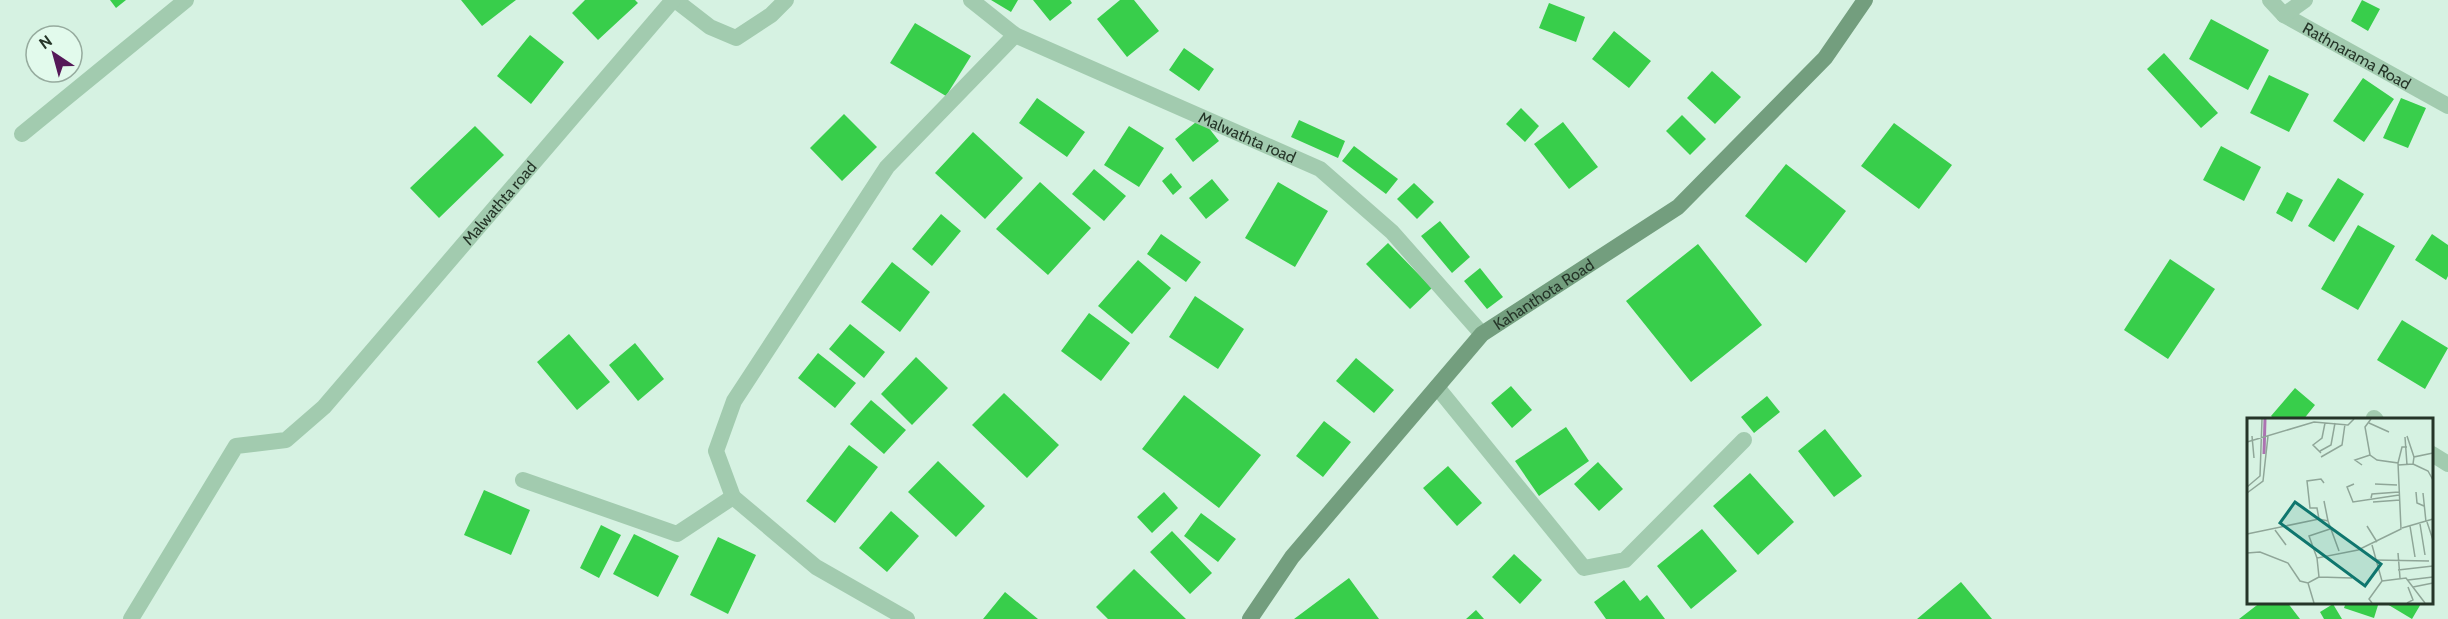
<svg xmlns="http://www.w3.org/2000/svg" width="2448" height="619" font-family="Cabin,sans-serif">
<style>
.building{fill:#38ce4b}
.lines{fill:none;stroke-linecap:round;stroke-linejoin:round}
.minor{stroke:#a2cbaf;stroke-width:16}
.secondary{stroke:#739e7e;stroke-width:16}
.labels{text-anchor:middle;stroke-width:5;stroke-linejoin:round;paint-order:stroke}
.street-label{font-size:16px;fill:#253528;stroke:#e2faec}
.inset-river{fill:none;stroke:#ac73b1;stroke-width:3}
.inset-road{fill:none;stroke:#8fa698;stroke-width:1.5}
.view{fill:#0f766e;fill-opacity:0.15;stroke:#0f766e;stroke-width:3}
.inset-edge{fill:none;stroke:#253528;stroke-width:3}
</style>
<rect width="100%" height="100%" fill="#d6f2e2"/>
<path class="building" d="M110,0H126L116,8Z
M461,0H516L482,26Z
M585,0H635L638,3L598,40L572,13Z
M991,0H1018L1011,12Z
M1033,0H1070L1072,3L1050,21Z
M1120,0H1134L1159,31L1127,57L1097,19Z
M2362,0L2380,9L2368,31L2351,21Z
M1549,3L1585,17L1576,42L1539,28Z
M2211,19L2269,50L2248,90L2189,59Z
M915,23L971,56L946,96L890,63Z
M1614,31L1651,61L1629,88L1592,59Z
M530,35L564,62L531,104L497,76Z
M1184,48L1214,69L1199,91L1169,70Z
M2164,53L2218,113L2201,128L2147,69Z
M1712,71L1741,97L1715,124L1687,98Z
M2269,75L2309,94L2289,132L2250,113Z
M2363,78L2394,99L2364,142L2333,121Z
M1037,98L1085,132L1067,157L1019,123Z
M2401,98L2426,108L2408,148L2383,138Z
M1521,108L1539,126L1525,142L1506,124Z
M844,114L877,147L842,181L810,148Z
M1682,115L1706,139L1690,155L1666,131Z
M1201,118L1219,141L1193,162L1175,139Z
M1299,120L1345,141L1338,158L1291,137Z
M1563,122L1598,167L1569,189L1534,144Z
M1894,123L1952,165L1919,209L1861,166Z
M475,126L504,155L439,218L410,188Z
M1129,126L1164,148L1139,187L1104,165Z
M973,132L1023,178L985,219L935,173Z
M1354,146L1398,179L1386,194L1342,161Z
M2221,146L2261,167L2244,201L2203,180Z
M1786,164L1846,211L1806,263L1745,216Z
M1094,169L1126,196L1104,221L1072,194Z
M1171,173L1182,187L1173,195L1162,181Z
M2338,178L2364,194L2334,242L2308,226Z
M1212,179L1229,200L1206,219L1189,198Z
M1040,182L1091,228L1048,275L996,229Z
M1278,182L1328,211L1295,267L1245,238Z
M1414,183L1434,202L1417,219L1397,199Z
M2287,192L2303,200L2292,222L2276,213Z
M941,214L961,231L932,266L912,249Z
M1440,221L1470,257L1452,273L1421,236Z
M2358,225L2395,246L2358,310L2321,289Z
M1161,234L1201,262L1186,282L1147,254Z
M2432,234L2448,245V276L2446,280L2415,260Z
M1388,243L1432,288L1410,309L1366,264Z
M1698,244L1762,325L1691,382L1626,301Z
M2170,259L2215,289L2168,359L2124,330Z
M1138,260L1171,288L1132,334L1098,306Z
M892,262L930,292L900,332L861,302Z
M1480,268L1503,297L1487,309L1464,281Z
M1195,296L1244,329L1218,369L1169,337Z
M1089,313L1130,343L1101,381L1061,351Z
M2402,320L2448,348L2425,389L2377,360Z
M850,324L885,352L864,378L829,349Z
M569,334L610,382L577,410L537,362Z
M635,343L664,379L638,401L609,365Z
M818,353L856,383L835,408L798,378Z
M916,357L948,388L912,425L881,394Z
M1356,358L1394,390L1374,413L1336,381Z
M1511,386L1532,410L1512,428L1491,403Z
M2295,388L2315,405L2303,420H2275L2271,416Z
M1004,393L1059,445L1027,478L972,425Z
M1184,395L1261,455L1219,508L1142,449Z
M1767,396L1780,412L1754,433L1741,417Z
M871,400L906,430L884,454L850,424Z
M1324,421L1351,442L1323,477L1296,456Z
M1566,427L1589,461L1539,496L1515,461Z
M1825,429L1862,476L1834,497L1798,451Z
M849,445L878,467L835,523L806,501Z
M938,461L985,506L956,537L908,492Z
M1598,462L1623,489L1599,511L1574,484Z
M1448,466L1482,503L1457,526L1423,488Z
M1750,473L1794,522L1758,555L1713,506Z
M484,490L530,510L511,555L464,535Z
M1164,492L1178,508L1152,533L1137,517Z
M891,511L919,536L887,572L859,548Z
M1201,513L1236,539L1218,562L1184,536Z
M601,525L621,535L599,578L580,568Z
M1702,529L1737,571L1691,609L1657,566Z
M1172,531L1212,573L1190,594L1150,552Z
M634,534L679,556L658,597L613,574Z
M718,537L756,555L728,614L690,595Z
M1514,554L1542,580L1520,604L1492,577Z
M1134,569L1186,619H1108L1096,607Z
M1349,578L1379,619H1294Z
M1624,580L1640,601L1647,595L1665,619H1606L1594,602Z
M1961,582L1992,619H1917Z
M1005,592L1038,619H983Z
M2261,602H2287L2300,619H2239Z
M2346,602H2379L2374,618L2344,608Z
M2388,602H2422L2412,619L2387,604Z
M2333,604L2342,619H2324L2320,612Z
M1476,610L1484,619H1466Z"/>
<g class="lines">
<g class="minor">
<path d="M675,0L710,27L736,38L771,15L786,0"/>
<path id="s1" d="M971,0L1015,35L1320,169L1392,232L1482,334"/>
<path id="s2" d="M2270,0L2284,15L2448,106"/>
<path d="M2284,15L2305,0"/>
<path d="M22,134L186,0"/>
<path d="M1437,387L1584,568L1625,560L1744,440"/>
<path d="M2374,418L2376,420"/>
<path d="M2432,454L2448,464"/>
<path d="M523,480L677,534L733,497"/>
<path id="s3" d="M131,619L236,446L286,440L324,407L673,0"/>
<path d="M907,619L816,567L733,497L716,451L734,401L887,167L1015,35"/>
</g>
<path class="secondary" id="s4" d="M1250,619L1292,557L1482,334L1678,207L1825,58L1865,0"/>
</g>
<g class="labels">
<g class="street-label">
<text dy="6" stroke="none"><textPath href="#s2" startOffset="104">Rathnarama Road</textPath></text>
<text dy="6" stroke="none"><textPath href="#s1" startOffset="310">Malwathta road</textPath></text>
<text dy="6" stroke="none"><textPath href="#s3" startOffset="572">Malwathta road</textPath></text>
<text dy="6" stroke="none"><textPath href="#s4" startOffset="441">Kahanthota Road</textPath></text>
</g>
</g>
<g transform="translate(2247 418)">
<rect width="186" height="186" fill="#d6f2e2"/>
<path class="inset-river" d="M17,36L18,1"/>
<path class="inset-road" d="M122,5L142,14M5,18L7,40M160,18L167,39M158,19L160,47M0,24L67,4L101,7L107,1M73,33L84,27L88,5M74,35L66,27L75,20L78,5M74,39L95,27L98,6M151,45L155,29H160M166,46L181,53L186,62M115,47L108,42L123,37M151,47L166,46L167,39L186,35M107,66L100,69L106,84L152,77M128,66L150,67M0,69L13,58L15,1M169,74L170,85L177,88M0,75L16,63L21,18M176,75L179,104M124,80L125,76L152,74M77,83L81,103M126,84L153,82M72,101L70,90H63L60,63L74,61L77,65M180,104L186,122M173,106L178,137M120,108L130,124M163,108L168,139M155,110L186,101M28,112L39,127M0,116L72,101L81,103L92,133M125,127L135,163L122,181L125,185M0,135L13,134L41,145L53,163L61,165L72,159L70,140L111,132L154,111L151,45L130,42L123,37L118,9L124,1M151,135L153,160M70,140L62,118L83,111M128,142L182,143M151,152L186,148M72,159L105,160M161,162L186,159M135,163L159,160L178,185M61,165L67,185M166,169L186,165M160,185L166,182L161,169"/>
<path class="view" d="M48,84L134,146L118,168L33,105Z"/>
<rect width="186" height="186" class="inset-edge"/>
</g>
<g transform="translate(54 54) rotate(324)"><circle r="28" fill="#e2faec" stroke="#96ab9e" stroke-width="1.5"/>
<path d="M0-4.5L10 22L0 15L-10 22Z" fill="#551858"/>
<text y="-9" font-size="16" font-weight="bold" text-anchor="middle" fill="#253528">N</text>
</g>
</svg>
